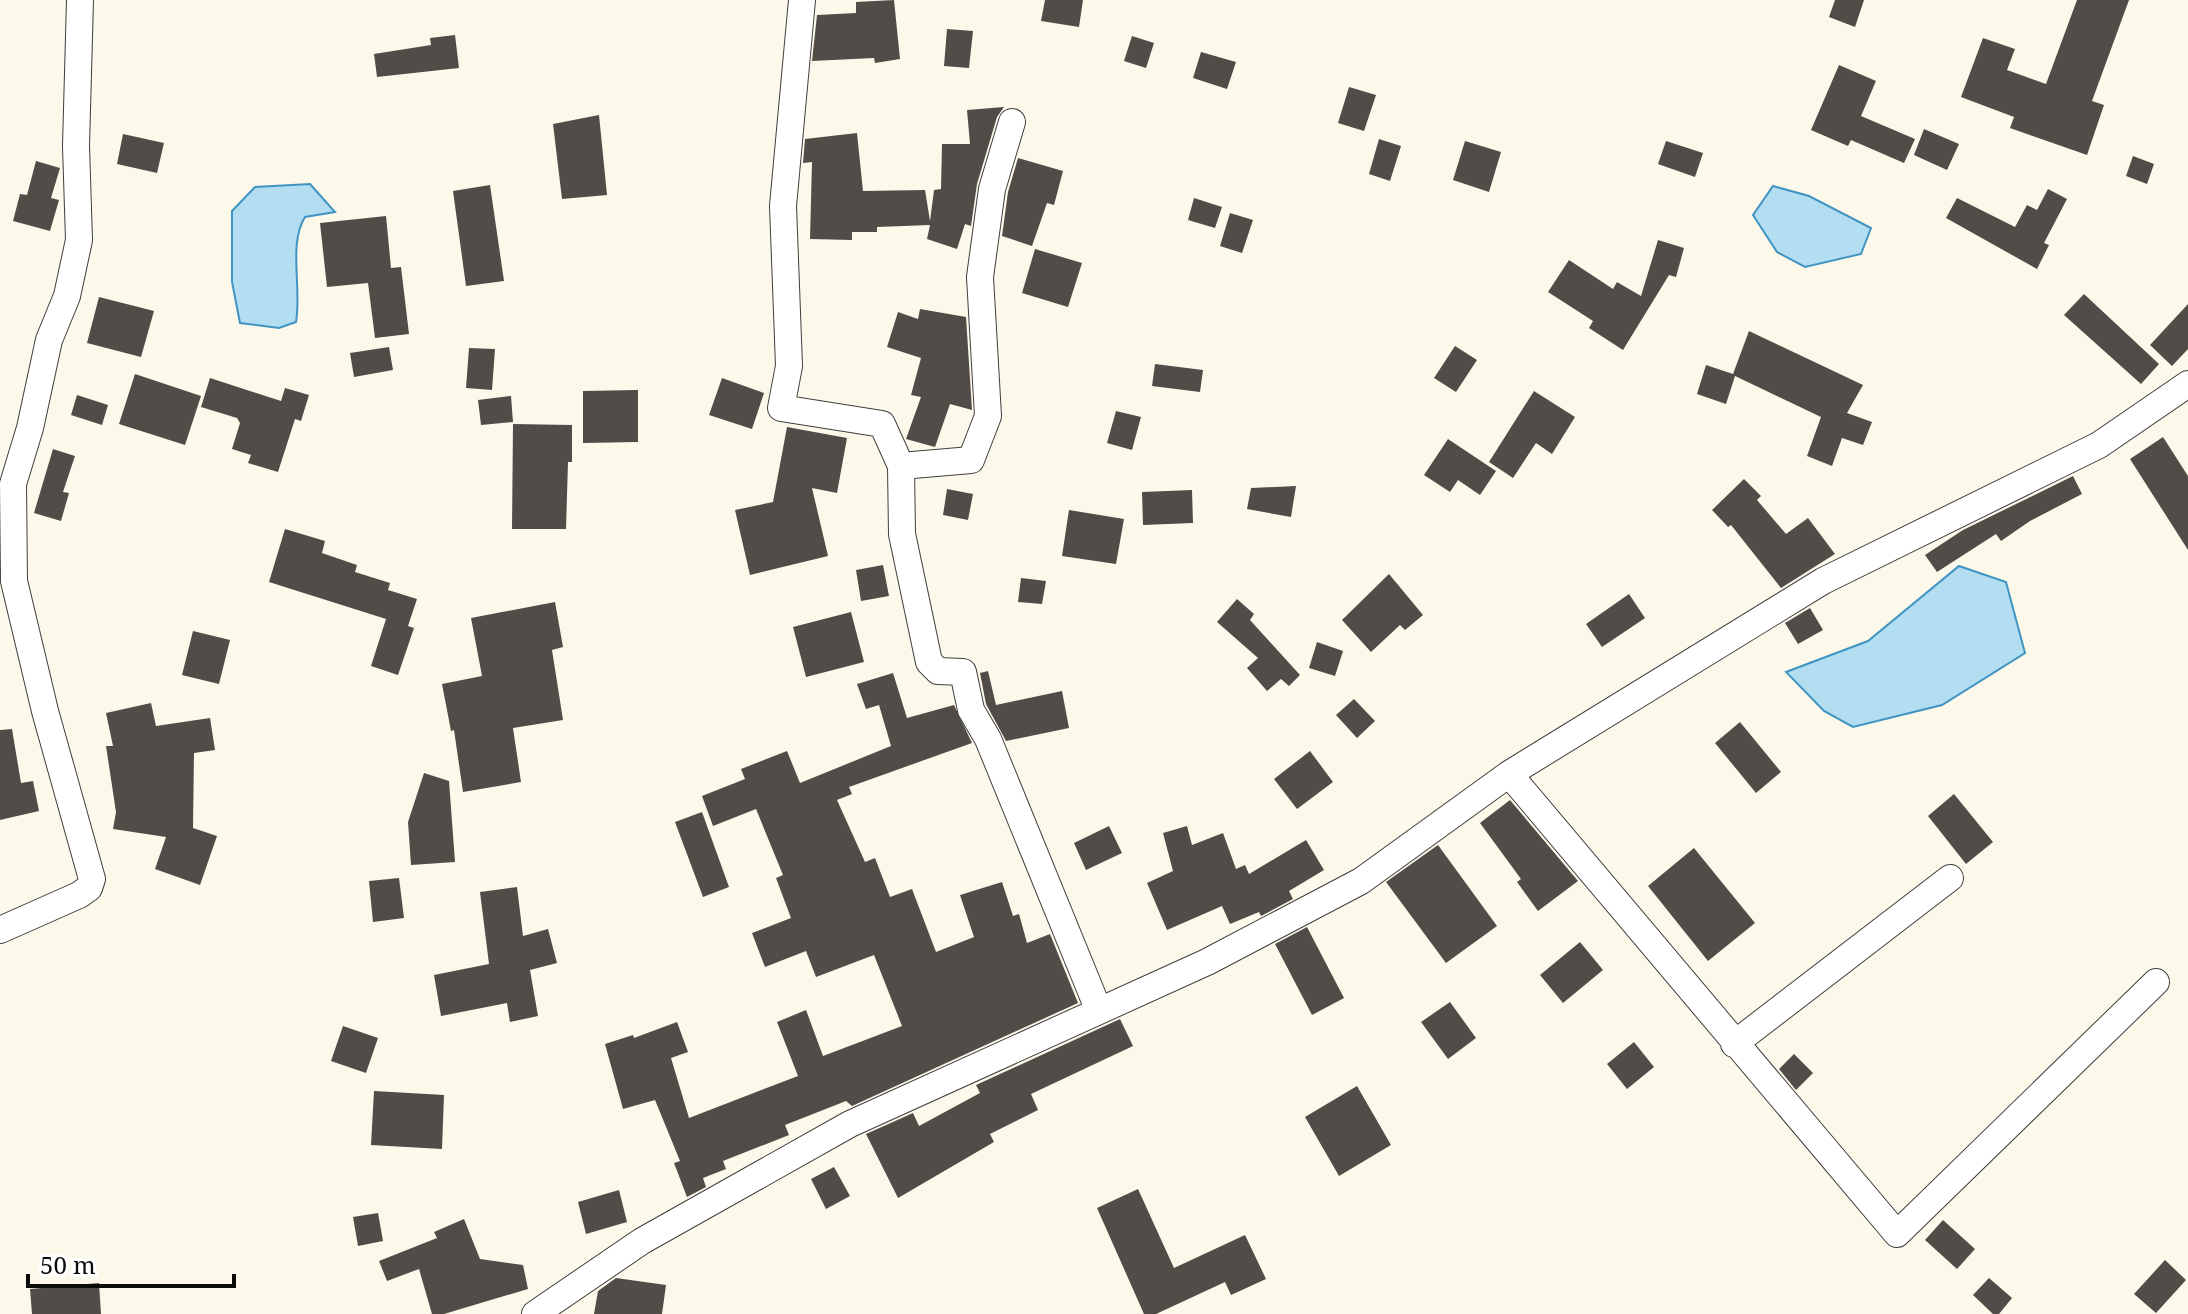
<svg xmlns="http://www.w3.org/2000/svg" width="2188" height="1314" font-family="'Noto Serif',serif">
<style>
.water{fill:#b3ddf1;stroke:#4094c2;stroke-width:2}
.building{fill:#524c48}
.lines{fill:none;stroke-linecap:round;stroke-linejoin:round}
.minor-casing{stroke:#3e3e3e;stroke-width:28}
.minor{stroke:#fff;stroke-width:26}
</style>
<rect width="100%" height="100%" fill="#fdf9ea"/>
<path class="water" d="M310,184L335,212L305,217C288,244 302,289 296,322L279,328L240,323L232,282V211L255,187Z
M1773,186L1809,196L1871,228L1861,254L1805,267L1777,252L1753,215Z
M1959,566L2006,582L2025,653L1942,705L1853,727L1824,711L1786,672L1868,641Z"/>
<path class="building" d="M894,0L900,59L875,63L874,58L812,61L817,15L856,13V2Z
M1045,0H1083L1079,27L1041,21Z
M1835,0H1864L1855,27L1829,17Z
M2077,0H2129L2092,101L2104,105L2087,155L2010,128L2014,117L1961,97L1983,38L2015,49L2007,70L2046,84Z
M947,29L973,31L969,68L944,66Z
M455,35L459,68L377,77L374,54L431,45L430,38Z
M1132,36L1154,43L1146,68L1124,61Z
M1201,52L1236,62L1227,89L1193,78Z
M1839,65L1876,81L1861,116L1915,139L1904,163L1851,140L1848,146L1811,130Z
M1349,87L1376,95L1364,131L1338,123Z
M1004,107L997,117L977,184L971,226L965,224L957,249L927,239L930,225L877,227V232H852V240L810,239L812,162L803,163L805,139L857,133L863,191L925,190L930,221L934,190L941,189L942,144H970L967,110Z
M599,115L607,195L562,199L553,124Z
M1924,129L1959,144L1947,170L1914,155Z
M123,134L164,143L157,173L117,164Z
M1379,139L1401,146L1390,181L1369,174Z
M1465,141L1501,152L1489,192L1453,180Z
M1666,141L1703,153L1695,177L1658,164Z
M2133,156L2154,164L2147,184L2126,176Z
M1018,158L1063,171L1054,205L1047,203L1032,246L1002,236L1008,192Z
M36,161L60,168L51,198L59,200L50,231L13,221L20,194L27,195Z
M490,185L504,281L466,286L453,191Z
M2048,189L2067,199L2044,243L2049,245L2037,269L1946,218L1957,198L2015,227L2027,205L2037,210Z
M1194,198L1222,207L1215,228L1188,220Z
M1230,213L1253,220L1242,253L1220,246Z
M386,216L391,268L401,267L409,334L375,338L368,283L327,287L320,223Z
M1658,240L1684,248L1676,277L1669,275L1623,350L1589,328L1593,321L1548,292L1569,260L1613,289L1617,282L1641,296Z
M1035,249L1082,263L1068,307L1022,293Z
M2084,294L2159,364L2141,384L2064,315Z
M99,297L154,311L141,357L87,343Z
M2188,304V349L2172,366L2150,345Z
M920,309L966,317L972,410L950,404L935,447L906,439L921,397L911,395L921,358L887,347L898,312L918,319Z
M1749,331L1863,385L1847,413L1872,422L1863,445L1842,438L1832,466L1807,456L1821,417L1735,376L1726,404L1697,394L1706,365L1733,374Z
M1455,346L1477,360L1456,392L1434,378Z
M389,347L393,370L354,377L350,353Z
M469,348L495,349L492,390L466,388Z
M1155,364L1203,370L1200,392L1152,386Z
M135,374L201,396L185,445L119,424Z
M210,378L281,401L285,388L309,395L301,421L295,419L278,472L248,463L251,455L232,449L240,423L237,418L201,407Z
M722,378L764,393L752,429L709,415Z
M638,390V442L583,443V391Z
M1534,391L1575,417L1552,454L1536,443L1513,478L1489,462Z
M77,395L108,405L102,425L71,415Z
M511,396L513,422L481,425L478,400Z
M1116,411L1141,417L1132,450L1107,443Z
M513,424L572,425V462H568L566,529H512Z
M787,427L847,438L837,493L812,488L828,556L750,575L735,510L773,502Z
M2163,437L2188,476V550L2130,459Z
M1448,439L1496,471L1480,495L1458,480L1450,492L1424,475Z
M53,449L75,456L63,492L69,493L61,521L34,513Z
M2073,476L2082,494L2030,521L2001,541L1996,534L1937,572L1925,555L1963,530Z
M1744,479L1761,496L1757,500L1786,534L1808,518L1835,554L1781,588L1731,525L1728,527L1712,510Z
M1296,486L1291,517L1247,509L1251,488Z
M947,489L973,494L968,520L943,515Z
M1192,490L1193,523L1143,525L1142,492Z
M1069,510L1124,519L1116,564L1062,556Z
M285,529L325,541L322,553L357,565L355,572L390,583L388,590L417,599L408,626L414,628L398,675L371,666L386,619L269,582Z
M883,565L889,596L861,601L856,570Z
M1389,574L1423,615L1405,630L1400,625L1371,652L1342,620Z
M1021,578L1046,581L1042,604L1018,602Z
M1629,594L1645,618L1602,647L1586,624Z
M1237,599L1254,614L1250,620L1300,675L1289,686L1281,679L1267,691L1247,668L1258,658L1217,622Z
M555,602L563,647L552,650L563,720L513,728L521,782L463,792L454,730L451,731L442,684L482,676L471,618Z
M1810,608L1823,630L1798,644L1785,623Z
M851,612L864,662L806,677L793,627Z
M193,631L230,640L219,684L182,675Z
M1317,642L1343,651L1335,676L1309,668Z
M988,671L996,705L1062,691L1069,728L1006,741L986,704L980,673Z
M893,673L907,718L954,705L972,743L849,787L852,794L837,800L865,862L875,858L890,897L912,889L936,952L974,937L960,895L1002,882L1013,916L1019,914L1027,943L1050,934L1078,1003L852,1106L846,1101L785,1125L789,1135L723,1161L726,1169L703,1178L706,1187L687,1197L674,1163L680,1161L655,1100L623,1109L605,1044L633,1035L634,1038L677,1022L688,1052L671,1058L689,1118L798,1076L777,1022L806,1010L823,1056L902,1026L874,955L816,977L806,951L765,967L752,933L791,918L776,878L783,875L756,809L713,826L702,796L745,779L741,769L787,751L800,783L891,746L879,705L866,709L857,684Z
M1354,699L1375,721L1357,738L1336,715Z
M151,703L156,726L210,718L215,750L194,753L193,828L217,836L200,885L155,869L166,837L113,829L116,812L106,746H113L106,713Z
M1740,722L1781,772L1756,793L1715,743Z
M12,729L21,783L33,781L39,811L0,820V730Z
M1310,751L1333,782L1297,809L1274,779Z
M424,773L449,781L455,862L411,865L408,822Z
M1954,794L1993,842L1966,864L1928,816Z
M1510,800L1578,881L1538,911L1517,882L1521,879L1480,823Z
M702,812L729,887L703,897L675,822Z
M1109,826L1122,853L1086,870L1074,843Z
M1187,826L1192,845L1223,833L1236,869L1245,865L1249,874L1306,840L1324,870L1289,891L1293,899L1261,916L1259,912L1230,924L1222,906L1167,930L1147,883L1173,871L1163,833Z
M1438,845L1497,926L1446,963L1386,882Z
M1694,848L1755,923L1708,961L1648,886Z
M399,878L404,918L373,922L369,881Z
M517,887L523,936L548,929L557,963L530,970L538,1016L510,1022L507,1003L441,1016L434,975L489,964L480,892Z
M1307,927L1344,998L1312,1015L1275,944Z
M1580,942L1603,970L1563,1003L1540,975Z
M1450,1002L1476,1038L1448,1059L1421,1022Z
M1120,1019L1133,1046L1031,1094L1038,1110L990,1134L994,1142L898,1198L866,1134L913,1113L919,1126L980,1093L976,1085Z
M343,1026L378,1038L366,1073L331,1061Z
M1634,1042L1654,1067L1627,1089L1607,1064Z
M1794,1054L1813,1073L1796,1090L1779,1069Z
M1357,1086L1391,1145L1339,1176L1305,1117Z
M374,1091L444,1095L442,1149L371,1145Z
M834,1167L850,1196L826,1209L811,1179Z
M1138,1189L1174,1268L1245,1235L1266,1279L1231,1295L1225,1282L1156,1314H1144L1097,1208Z
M619,1190L627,1222L586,1234L578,1202Z
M378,1213L383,1241L358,1246L353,1217Z
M464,1219L480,1259L523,1265L528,1289L444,1314H432L419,1269L387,1281L379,1261L437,1238L434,1232Z
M1943,1220L1975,1249L1957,1269L1925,1240Z
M2165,1260L2186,1280L2156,1313L2134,1294Z
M616,1278L666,1285L662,1314H594L598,1291Z
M1989,1278L2012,1298L1999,1314H1993L1973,1295Z
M99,1283L101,1314H32L30,1289Z"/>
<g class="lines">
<g class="minor-casing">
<path id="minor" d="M802,0L783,206L789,366L781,408L882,424L901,466L902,534L929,662L938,671L963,672L971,710L988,739L1099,1011
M901,466L971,460L988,416L980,277L992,189L1012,122
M1509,774L1897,1234L2156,982
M0,930L79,895L89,888L92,879L45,711L14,581L13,484L30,428L49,340L67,296L79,240L76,146L80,0
M1734,1044L1950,878
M535,1314L642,1241L850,1124L1207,962L1361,881L1509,774L1823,581L2099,445L2188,384"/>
</g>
<use href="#minor" class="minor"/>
</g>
<path d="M28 1274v12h206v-12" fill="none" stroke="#0b0b0b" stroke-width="4"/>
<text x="40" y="1274" font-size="24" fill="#0b0b0b" stroke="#ffffff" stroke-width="6" paint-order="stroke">50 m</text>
</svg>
